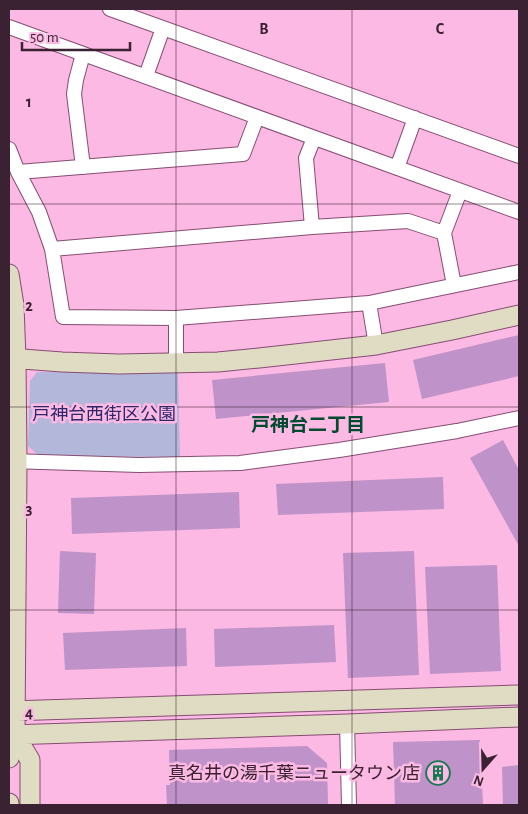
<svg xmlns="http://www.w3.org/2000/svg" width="528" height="814" font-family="'Alegreya Sans','Noto Sans JP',sans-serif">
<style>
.green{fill:#b3b7da}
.building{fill:#bf92c9}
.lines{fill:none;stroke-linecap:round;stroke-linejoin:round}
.street-casing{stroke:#864d73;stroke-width:16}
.secondary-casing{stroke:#864d73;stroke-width:21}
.street{stroke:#fff;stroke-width:14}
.secondary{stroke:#e0dcc4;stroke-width:19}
.grid{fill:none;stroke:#3b2232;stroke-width:1;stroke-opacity:0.55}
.labels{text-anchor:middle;stroke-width:5;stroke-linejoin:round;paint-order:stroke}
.park-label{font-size:18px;fill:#2b2769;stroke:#fbb9e3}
.poi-label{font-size:18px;fill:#3b2232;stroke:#fbb9e3;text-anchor:end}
.neighbourhood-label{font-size:19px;font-weight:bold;fill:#014a2f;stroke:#fbb9e3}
.grid-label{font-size:16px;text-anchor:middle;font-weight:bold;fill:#3b2232;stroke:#fbb9e3;stroke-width:5;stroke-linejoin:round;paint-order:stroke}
</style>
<rect width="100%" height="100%" fill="#fbb9e3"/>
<path class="green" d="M37,372L178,373L180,457L39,456L28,446L30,381Z"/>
<path class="building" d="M519,335V376L422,399L413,360Z
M385,363L389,402L216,419L212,380Z
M503,440L519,470V546L470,458Z
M443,477L444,509L278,515L276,484Z
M239,492L240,528L72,534L71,498Z
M60,551L96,553L94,614L58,613Z
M414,551L419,675L348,678L343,553Z
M497,565L501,671L430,674L425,567Z
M334,625L336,662L215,667L214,629Z
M186,628L187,666L65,670L63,633Z
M480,740L483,805H395L393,742Z
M307,746L327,763L328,805H167L166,785H170L169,750Z
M519,765V805H503L502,767Z"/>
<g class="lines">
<g class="street-casing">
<path id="street" d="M110,9L519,156
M9,27L519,212
M146,76L163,28
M9,149L18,172L39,212L52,249L63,317L176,318L369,303L519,272
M83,167L74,94L76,80L83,54
M397,168L415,118
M18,172L243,154L257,117
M312,227L306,158L314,138
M52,249L312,227L408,221L444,233
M454,285L444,233L460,191
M369,303L376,345
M176,318V362
M9,461L139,465L240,463L339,450L457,431L519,418
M347,724L349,805"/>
</g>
<g class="secondary-casing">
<path id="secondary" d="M9,274L14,305L16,359L17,461L15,735L9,758
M9,358L62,362L119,364L218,362L259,358L376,345L452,330L519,315
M9,711L519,695
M9,735L347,724L519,717
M15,735L30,760V805
M9,803V805"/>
</g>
<use href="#street" class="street"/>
<use href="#secondary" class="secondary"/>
</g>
<path class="grid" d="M176,9V805M352,9V805M9,204H519M9,407H519M9,610H519"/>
<defs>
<g id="building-ring" transform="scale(1.25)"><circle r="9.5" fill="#fbb9e3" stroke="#157951" stroke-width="1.5"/><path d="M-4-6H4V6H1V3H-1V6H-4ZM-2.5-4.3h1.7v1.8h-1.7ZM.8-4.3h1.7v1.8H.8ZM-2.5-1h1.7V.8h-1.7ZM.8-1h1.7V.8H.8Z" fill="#157951"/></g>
</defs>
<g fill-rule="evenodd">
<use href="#building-ring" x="438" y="773"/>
</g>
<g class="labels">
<g class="park-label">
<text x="104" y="420">戸神台西街区公園</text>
</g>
<g class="poi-label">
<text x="420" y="779">真名井の湯千葉ニュータウン店</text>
</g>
<g class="neighbourhood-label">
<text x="308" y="431">戸神台二丁目</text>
</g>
</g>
<g class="grid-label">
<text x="264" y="34">B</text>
<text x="440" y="34">C</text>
<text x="29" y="107">1</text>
<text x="29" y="311">2</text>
<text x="29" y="514">3</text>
<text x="29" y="718">4</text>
</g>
<rect width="528" height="814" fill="none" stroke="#3b2232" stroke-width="20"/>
<g transform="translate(483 769) rotate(200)" stroke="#fbb9e3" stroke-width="4" paint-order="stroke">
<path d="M0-4L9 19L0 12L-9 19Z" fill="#3b2232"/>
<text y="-8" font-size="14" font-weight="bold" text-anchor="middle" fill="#3b2232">N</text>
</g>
<path d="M22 42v8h108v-8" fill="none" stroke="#3b2232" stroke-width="2.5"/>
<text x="30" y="42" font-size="15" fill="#3b2232" stroke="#fbb9e3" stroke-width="4" paint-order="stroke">50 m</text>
</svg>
